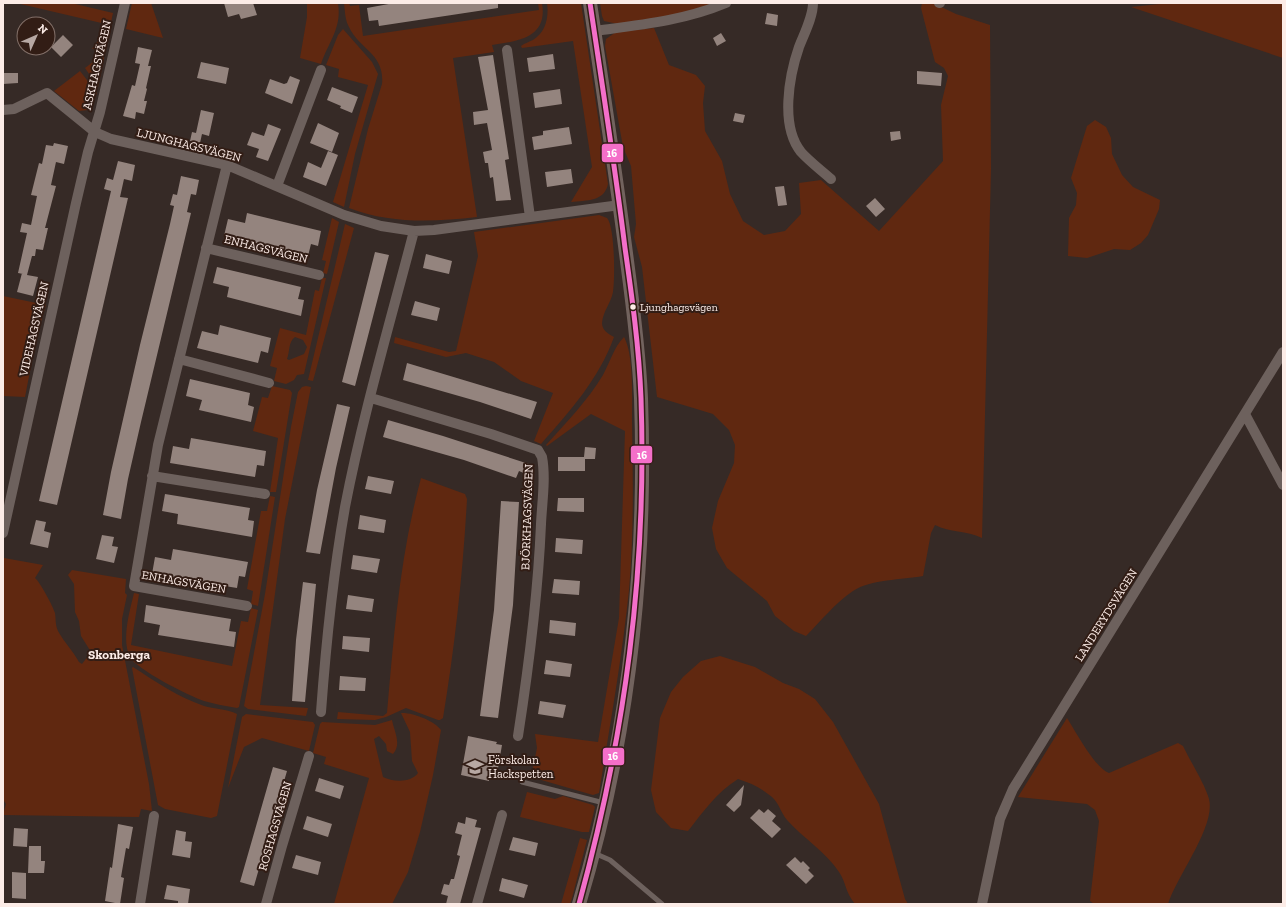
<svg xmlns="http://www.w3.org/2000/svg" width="1286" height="907" font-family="'Zilla Slab',serif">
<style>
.green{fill:#602810;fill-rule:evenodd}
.building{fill:#94847e}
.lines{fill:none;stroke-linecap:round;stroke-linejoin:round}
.lane{stroke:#6d615d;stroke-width:5}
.street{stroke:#6d615d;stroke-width:10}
.secondary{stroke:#72635e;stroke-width:14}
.bus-1-casing{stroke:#321d15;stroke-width:8}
.bus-1{stroke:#f46fc9;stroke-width:5}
.bus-dot{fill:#fcece7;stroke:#321d15;stroke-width:1.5}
.labels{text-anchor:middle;stroke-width:4;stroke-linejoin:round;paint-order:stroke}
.bus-label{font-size:11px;fill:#fcece7;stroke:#321d15;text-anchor:start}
.street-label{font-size:12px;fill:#fcece7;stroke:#321d15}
.poi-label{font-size:12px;fill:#fcece7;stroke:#321d15;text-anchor:start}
.neighbourhood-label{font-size:13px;font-weight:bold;fill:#fcece7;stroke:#321d15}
.line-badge{stroke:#321d15;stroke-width:1.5}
.badge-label{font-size:11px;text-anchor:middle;font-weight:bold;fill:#fff}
</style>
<rect width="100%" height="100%" fill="#362a26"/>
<path class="green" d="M16,3H71L113,13C108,32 114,45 92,49L110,25Z
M132,3H151L163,38L126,29Z
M307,3H338C342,28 329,41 321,64L300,58L307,17Z
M344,3H349L350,6L359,5L363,36L539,10L538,3H542C548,38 518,41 492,45L494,52L453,58L477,217C433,222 391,224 349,208L368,129L382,84C385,54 360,50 349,27C345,20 345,11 344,3Z
M547,3H581L608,184C604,202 587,200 571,202L592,167L573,41L522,48L521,46C525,43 529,42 533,40C546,32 549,17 547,3Z
M600,3H713L691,12L618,24L604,21L602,16Z
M922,3H933L956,14L990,25L991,169L982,538C966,530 950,533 935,525L931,533L923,576C902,580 871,579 853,591C835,603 821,621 806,636L794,631L775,616L767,601L727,568L716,549L712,528L718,501L734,463L735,445L729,430L713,414L657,397L642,267L634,237L636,224L631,166L623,147L605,46L606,39L616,32L654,28L669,65L696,75L705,86L703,103L705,131L722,161L730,194L743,221L764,235L785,231L801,214L799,183L821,180L879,231L943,161L941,105L948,76L944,68L935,62L921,8Z
M1169,3H1283V58L1131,7Z
M343,29L372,62L378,74L355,154L344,207L333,202L368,85L338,77L339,69L326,65L338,35Z
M101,56H103L104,59L98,87L85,68Z
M80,71L97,93L90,108L88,110L79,111L54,91Z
M1095,120L1106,127L1111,138L1112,154L1122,175L1133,187L1160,200L1159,209L1148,235L1141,243L1130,250L1114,249L1087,258L1068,256L1069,218L1076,205L1077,193L1071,178L1087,126Z
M599,215L607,218C615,227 615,279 613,292C611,303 603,311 602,323C602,330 608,334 614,337C599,379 570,411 541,444L534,441L553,393L521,381L494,362L466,353L446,357L394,343L395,337L449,352L456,351L478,256L474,232Z
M332,218L339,222L327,274L323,273L326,261L322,260Z
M345,224L354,228L313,381L308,380Z
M322,278H326L304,374L297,375L294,380L286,384L274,381L277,368L270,366L280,328L306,335L315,290L319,291ZM295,337L303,340L307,347L304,354L289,360L287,359C290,352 288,342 295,337Z
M3,296L46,305L37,335L25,397L3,396Z
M624,337C634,355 632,398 632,420C633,476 634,534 629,590C622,658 610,725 599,793L593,795L531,777L537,748L535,734L598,742L619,618L625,431L591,414L547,446L546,445C566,423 588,400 603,375C610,362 614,347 624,337Z
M272,386L290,390L292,393L276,492H270L278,438L253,431L262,397L268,398Z
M306,386L311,387L285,519L260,705L308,708L306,716L248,709L244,706L265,594L291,427L298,392L302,387Z
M421,478L465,494L467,499C463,572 455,645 443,718L440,720H438L406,708L386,717L375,720L337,719L338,712L383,716L387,713C394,634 400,555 421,478Z
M270,496L275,497L258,606L251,604L253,591L247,589L261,511H267Z
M4,558L43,565L35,578C40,582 53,606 55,613C56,619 55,624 58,631C64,642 73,651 79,662L82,664L91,652L81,636L79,621L75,612L74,584L68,575L72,570L126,579L125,593L127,595L122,619V645L149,784L152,811L141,809L139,817L3,815L6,804L3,799Z
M134,593L139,594L131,645L232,666L241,621L248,622L251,608L258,610L239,707L237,708C226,706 214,704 204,701C189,696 136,669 130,657C121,640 130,610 134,593Z
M720,656L755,667L783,683L799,689L815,699L833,722L879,804L905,899L908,904H855C845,892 846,882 839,872C826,852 803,838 787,820C781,813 779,803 772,797C761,788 751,783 738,779C716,793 703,812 688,831L671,828L656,812L651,790L660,718L671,692L683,677L701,661Z
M133,667C156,682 178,697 204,706C214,709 227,709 237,714L217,816L211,818L165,809L158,805L132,668Z
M401,713C412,712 435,721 441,730L433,775L420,832L408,872L392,904H334L369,778L324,764L326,757L313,753L320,724L322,722L375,725L392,720C394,731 402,744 393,754L387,751L386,744L379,736L374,739L383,777C393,782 411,783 418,773L412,761L410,732Z
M246,714L313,722L315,725L309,751L262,738L244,747L228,788L242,717Z
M1067,718C1076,732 1095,768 1109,773L1178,743L1183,746C1190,761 1205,784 1209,799C1216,826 1177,876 1168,904H1094L1090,901L1099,821L1095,810L1087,804L1018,797Z
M527,792L555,799L563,796L593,805L595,807L589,832H582L520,817Z
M580,838L587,840L572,898L570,904H561Z"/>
<path class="building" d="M224,3H253L257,15L241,19L239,14L228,17Z
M394,3H498V8L379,26L378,20L369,21L367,8Z
M767,13L778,15L777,26L765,24Z
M721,33L726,41L717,46L713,38Z
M63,35L73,45L61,57L51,47Z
M138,47L152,50L148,66H151L146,88L147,89L144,101H147L144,114L136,112L135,119L123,116L132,85L135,86L140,64L135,63Z
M553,54L555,69L529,72L527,58Z
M493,55L509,159L505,160L511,200L496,201L493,177L490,178L488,163H485L483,152L492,150L487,123L474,125L473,112L488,110L478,57Z
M201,62L229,68L226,84L197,78Z
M917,71L942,73L941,86L917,84Z
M3,73H18V83L3,84Z
M290,76L300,80L292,104L265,93L270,79L284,84L287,83Z
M332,87L358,97L352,113L340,108L341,106L327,100Z
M560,89L562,104L535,108L533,93Z
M201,110L214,113L209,136L202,134L200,143L190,141L192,132L196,133Z
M735,113L745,115L743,123L733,121Z
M318,123L339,133L332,152L310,143Z
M268,124L281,129L268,161L256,157L259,149L247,145L252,132L264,136Z
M569,127L572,144L534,150L532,137L543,135V131Z
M900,131L901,139L891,141L890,132Z
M54,143L68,146L64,164L56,162L51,185L56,186L45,228H48L43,250L36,249L35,256H32L27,275L38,277L33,296L17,292L22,273L23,274L18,273L27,233L20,232L22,223L31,225L37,196L31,195L39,163L42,164L46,145L53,146Z
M328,151L338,155L326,186L303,177L308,162L321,168Z
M118,161L135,165L132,181L124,179L120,197L128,198L57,505L39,501L111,191L104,189L107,178L113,180Z
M571,169L573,183L547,187L545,172Z
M181,176L199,180L196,195L191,194L187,212L191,213L141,422L128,479L121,519L103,515L111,472L140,345L170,224L174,206L170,205L173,194L177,195Z
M784,186L787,205L778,206L775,187Z
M875,198L885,209L876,217L866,206Z
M247,213L321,231L318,246L311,244L308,256L224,236L228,219L245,223Z
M375,252L389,255L355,386L342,382Z
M426,254L452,261L449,274L423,268Z
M217,267L301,287L298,299L304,300L301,316L227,297L229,287L213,283Z
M415,301L440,308L437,321L411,315Z
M220,325L271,338L268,353L261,351L258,363L197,348L202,331L218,335Z
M407,363L537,402L531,419L480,402L403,380Z
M190,379L250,393L248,405L254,407L251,422L199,410L202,400L186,396Z
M337,404L350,407L336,468L320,554L306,552L317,490Z
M388,420L443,436L529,464L526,474L519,471L516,478L464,460L383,437Z
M191,438L266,451L264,466L257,465L255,477L170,463L173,446L189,449Z
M585,447L596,448L595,459H585V471H558V457H584Z
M368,476L394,481L391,494L365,489Z
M165,494L250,508L248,520L254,521L252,537L177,524L178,514L162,511Z
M558,498H584V512L557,511Z
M501,501L519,502L513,605L498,718L480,716L494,610Z
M360,515L386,520L384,533L358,529Z
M36,520L46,522L44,531L51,533L48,548L30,544Z
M102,535L114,537L112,546L118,547L114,563L96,559Z
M556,538L583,540L582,554L555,552Z
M173,549L248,562L245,577L239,576L237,588L152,574L155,557L171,560Z
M353,555L380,559L377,573L351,569Z
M554,579L580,581L579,595L552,593Z
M303,582L316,584L305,702L292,701L296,640Z
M348,595L374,599L372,612L346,609Z
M146,605L231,619L229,631L236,632L234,647L158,635L160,625L144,622Z
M550,620L576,623L575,636L549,633Z
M343,636L370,638L369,652L342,649Z
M546,660L572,664L570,677L544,674Z
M340,676L366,678L365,691L339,690Z
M540,701L566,705L563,718L538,714Z
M468,736L497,742L496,744L502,745L496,780L489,779V781L461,775Z
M273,767L287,771L254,886L240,882Z
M319,778L344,786L340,799L315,791Z
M744,785L741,805L734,812L726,805Z
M759,809L764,813L768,809L776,816L772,821L781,829L772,838L750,818Z
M307,816L332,824L328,837L303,829Z
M466,817L477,820L475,827L481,828L460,904H446L448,896L441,894L444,884L449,885L451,879H454L460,856L457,855L462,835L455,833L458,822L465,824Z
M118,824L133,827L129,849L126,848L121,877L124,878L120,904L105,901L110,867L112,868Z
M14,828L28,829L27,847L13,846Z
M176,830L186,832L185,841L192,842L190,858L172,855Z
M513,837L538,843L535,856L509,850Z
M29,846H41V861H45L44,873H28Z
M296,855L321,862L318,875L292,868Z
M795,857L801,863L803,861L810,868L808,870L814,876L806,884L786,865Z
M12,872L26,873V899L12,898Z
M502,878L528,885L524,898L499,891Z
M167,885L190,889L188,904H178V901L164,899Z"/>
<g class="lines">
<path class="lane" d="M522,782L604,803
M594,853L610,860L662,904"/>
<path class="street" d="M813,3C813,17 804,34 799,47C789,76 780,126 801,152C810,162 821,170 831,179
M939,3H940
M594,31C640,25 683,21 726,3
M507,50L530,217
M3,110L14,109L47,93L95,132L111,139L227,165L344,215L381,226L414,231L434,230L620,205
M227,165L158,445L134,586L247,606
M277,186L321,70
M206,248L319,275
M179,359L269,383
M371,398L491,434L538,450L542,457C546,478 542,502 541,524C538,595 529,665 518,736
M1245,414L1283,485
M152,476L265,494
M3,533L76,203L88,152L100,112L125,3
M321,712C326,643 333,575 345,507C363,414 390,323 414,231
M140,904L154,816
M266,904L282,846L309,756
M477,904L502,815
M982,904L1000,819L1013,789L1283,352"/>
<path class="secondary" d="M579,904C628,741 647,568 641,398C639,352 633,306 627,261C616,175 603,89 590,3"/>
<g class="bus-1-casing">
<path id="bus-1" d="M579,904C625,736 647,572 641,398C639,347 632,297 625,248C615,166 602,84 590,3"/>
</g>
<use href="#bus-1" class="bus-1"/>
</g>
<defs>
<g id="school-bare" transform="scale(1.38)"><path d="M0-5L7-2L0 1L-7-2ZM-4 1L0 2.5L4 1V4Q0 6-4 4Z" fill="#b7a8a3" stroke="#321d15" stroke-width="2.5" paint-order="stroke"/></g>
</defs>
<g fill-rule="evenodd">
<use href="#school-bare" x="475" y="767"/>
</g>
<circle class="bus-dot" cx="633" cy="307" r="3.5"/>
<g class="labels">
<g class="bus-label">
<text x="640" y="311">Ljunghagsvägen</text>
</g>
<g class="street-label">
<text transform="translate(97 65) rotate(-77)" y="4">ASKHAGSVÄGEN</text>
<text transform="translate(189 145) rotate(14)" y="4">LJUNGHAGSVÄGEN</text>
<text transform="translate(266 249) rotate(14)" y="4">ENHAGSVÄGEN</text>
<text transform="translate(34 329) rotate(-77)" y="4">VIDEHAGSVÄGEN</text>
<text transform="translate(527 517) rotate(-88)" y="4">BJÖRKHAGSVÄGEN</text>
<text transform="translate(184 582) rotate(10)" y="4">ENHAGSVÄGEN</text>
<text transform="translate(1106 615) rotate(-58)" y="4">LANDERYDSVÄGEN</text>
<text transform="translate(275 826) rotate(-74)" y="4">ROSHAGSVÄGEN</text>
</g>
<g class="poi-label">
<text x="488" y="764">Förskolan<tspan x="488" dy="14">Hackspetten</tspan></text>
</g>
<g class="neighbourhood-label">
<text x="119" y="659">Skonberga</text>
</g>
</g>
<g class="line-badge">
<rect x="601" y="143" width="23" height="20" rx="4" fill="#f46fc9"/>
<rect x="630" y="445" width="23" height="19" rx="4" fill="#f46fc9"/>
<rect x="602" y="747" width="23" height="19" rx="4" fill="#f46fc9"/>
</g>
<g class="badge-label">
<text x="612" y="157">16</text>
<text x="642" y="459">16</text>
<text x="613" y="760">16</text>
</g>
<rect width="1286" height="907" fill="none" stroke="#fcece7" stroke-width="8"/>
<g transform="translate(36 36) rotate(45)"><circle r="19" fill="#321d15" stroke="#837069"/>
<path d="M0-3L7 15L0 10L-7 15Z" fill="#b7a8a3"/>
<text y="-6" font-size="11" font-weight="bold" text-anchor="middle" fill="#fcece7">N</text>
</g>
</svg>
